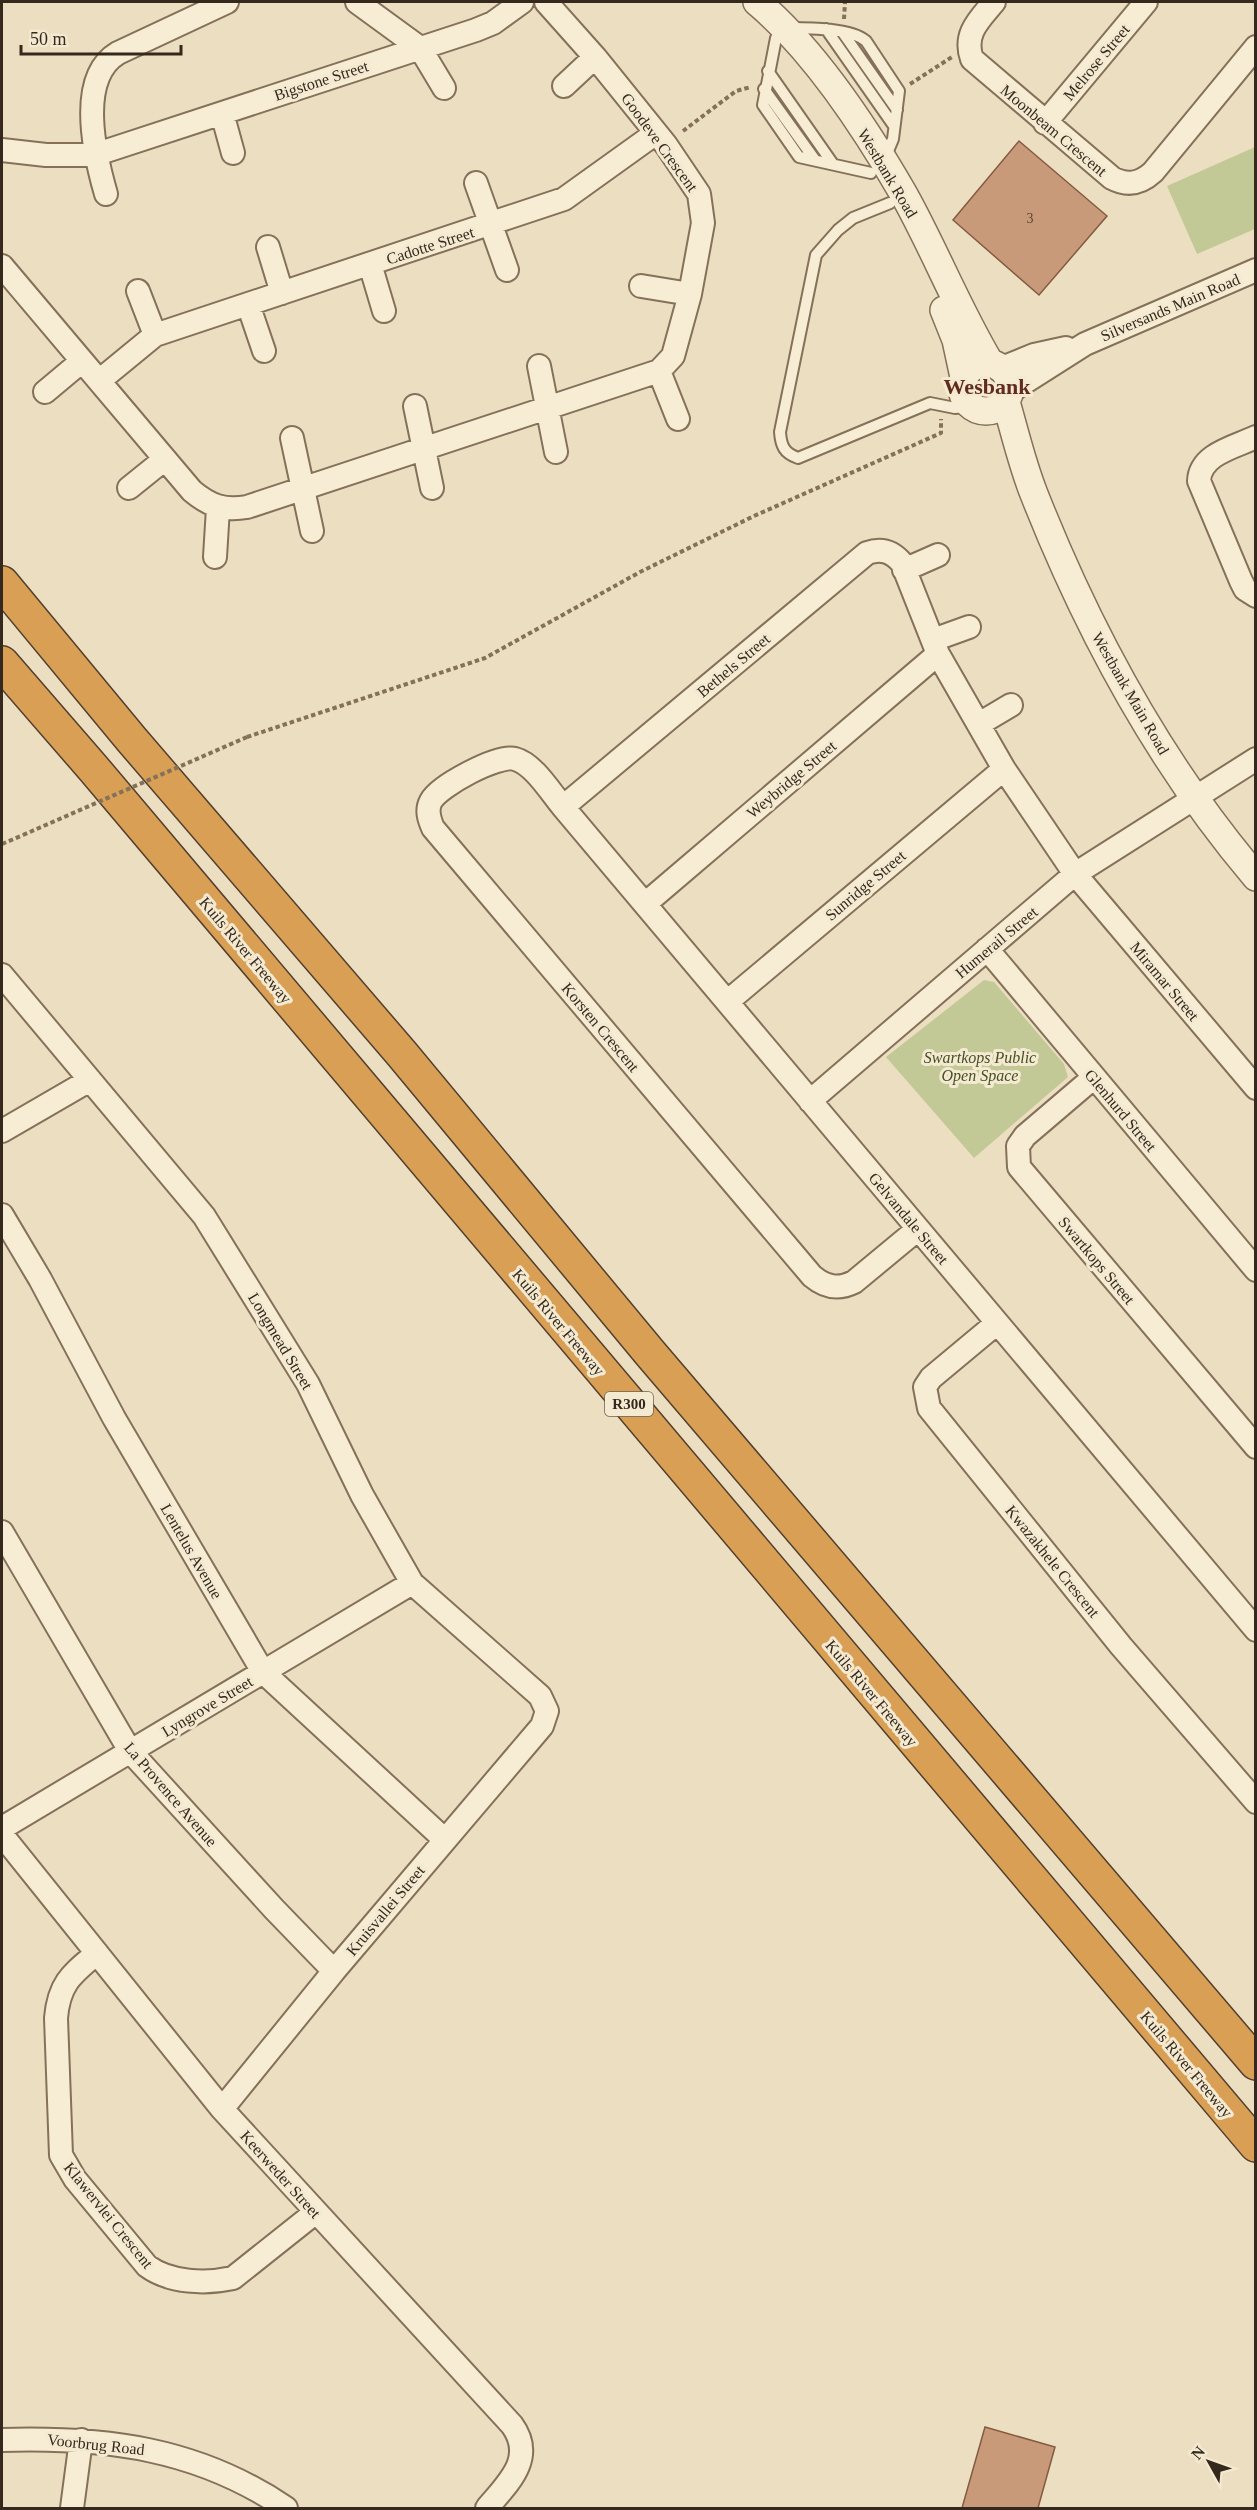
<svg xmlns="http://www.w3.org/2000/svg" width="1257" height="2510" font-family="Georgia,serif">
<style>
.green{fill:#c3c996}
.building{fill:#c99a79;stroke:#835b41;stroke-width:1.5}
.lines{fill:none;stroke-linecap:round;stroke-linejoin:round}
.service-casing{stroke:#85715a;stroke-width:14}
.minor-casing{stroke:#85715a;stroke-width:26}
.tertiary-casing{stroke:#85715a;stroke-width:30}
.motorway-casing{stroke:#523f2e;stroke-width:36}
.path{stroke:#85715a;stroke-width:4;stroke-dasharray:4.5 3;stroke-linecap:butt}
.service{stroke:#f7edd4;stroke-width:10}
.minor{stroke:#f7edd4;stroke-width:22}
.tertiary{stroke:#f7edd4;stroke-width:27}
.motorway{stroke:#d89f55;stroke-width:33}
.path-bridge{stroke:#85715a;stroke-width:4;stroke-dasharray:4.5 3;stroke-linecap:butt}
.labels{text-anchor:middle;stroke-width:6;stroke-linejoin:round;paint-order:stroke}
.number-label{font-size:14px;fill:#5a4534}
.shield{fill:#f4ead1;stroke:#6e6353;stroke-width:1.5}
.shield-label{font-size:15px;font-weight:bold;fill:#35291d}
.street-label{font-size:16px;fill:#35291d;stroke:#f4ead1}
.park-label{font-size:16px;font-style:italic;fill:#455025;stroke:#f4ead1}
.district-label{font-size:22px;font-weight:bold;fill:#602c1f;stroke:#f4ead1}
</style>
<rect width="100%" height="100%" fill="#ecdfc1"/>
<path class="green" d="M1255,147V229L1197,254L1167,186Z
M984,980L994,982L1064,1064L1068,1077L974,1158L886,1057Z"/>
<path class="building" d="M1019,141L1107,216L1039,295L953,220Z
M985,2427L1055,2447L1038,2508H962Z"/>
<g class="lines">
<g class="service-casing">
<path id="service" d="M791,28C810,28 851,28 866,41L899,91L893,139L885,158
M826,29L894,126
M843,33L897,110
M776,38L763,105L799,157L871,173
M768,71L833,164
M764,89L815,160
M890,203L853,218L838,230L816,255L780,432C781,446 784,453 798,458L930,403L955,408L971,406"/>
</g>
<g class="minor-casing">
<path id="minor" d="M357,2L420,48L444,88
M994,2C979,20 963,34 972,59L1112,178C1127,186 1140,184 1153,172L1256,47
M564,86L595,57
M222,113L233,153
M1045,123L1146,2
M2,150L46,155H94L476,30L493,23L522,2
M476,183L507,270
M106,194C95,156 76,78 118,53L227,2
M268,247L282,293
M370,264L384,311
M2,266L192,491C210,506 224,511 247,507L659,371L673,356L690,294L703,223L699,194L666,145L595,57L546,2
M641,286L690,294
M138,291L155,335
M248,304L264,351
M539,366L556,452
M1002,368L1034,355L1066,348
M659,371L678,419
M99,381L155,335L564,199L656,133
M1011,391L1085,344L1256,270
M45,392L82,361
M415,406L432,488
M1256,437C1235,447 1200,454 1199,481L1241,581L1245,589L1256,596
M292,438L312,531
M129,488L165,459
M215,557L218,508
M904,570L938,555
M933,640L969,627
M979,724L1011,705
M563,807L867,553C881,548 892,551 902,563L938,654L1004,769L1075,874L1256,1088
M645,904L938,654
M987,949L1256,1270
M2,975L204,1216L308,1384L362,1495L412,1583L540,1696L547,1711L542,1726L334,1971L222,2109
M727,1002L1004,769
M1093,1078L1025,1136L1018,1146L1019,1167L1256,1447
M810,1101L1075,874L1256,759
M2,1131L90,1080
M2,1215L40,1279L114,1418L263,1672L444,1839
M918,1229L854,1282C838,1290 825,1287 812,1276L433,828C429,819 426,810 431,801C439,786 498,754 515,759C534,764 551,793 563,807L1256,1630
M997,1323L931,1378L925,1387L929,1408L1121,1646L1256,1802
M2,1532L130,1751L274,1909L334,1971
M2,1828L412,1583
M2,1835L222,2109L512,2425C536,2458 508,2483 487,2508
M97,1953C72,1974 59,1983 56,2018L61,2155L75,2179L147,2266C170,2283 206,2284 233,2278L316,2212
M2,2440C106,2437 197,2448 286,2508
M72,2508L81,2440"/>
</g>
<g class="tertiary-casing">
<path id="tertiary" d="M757,2C813,49 866,129 903,193C934,248 957,308 990,363
M944,310L956,340L964,377
M962 387a24 24 0 1 1 48 0a24 24 0 1 1-48 0Z
M1006,402C1015,433 1022,464 1034,494C1088,631 1160,764 1256,877"/>
</g>
<g class="motorway-casing">
<path id="motorway" d="M2,583L132,740L402,1054L650,1353L1256,2063
M2,663L93,768L1256,2145"/>
</g>
<path class="path" d="M844,19L845,2
M910,84L952,57
M683,131L736,91L751,87
M247,737L485,658L640,572L754,516L941,433V419
M2,844L23,835"/>
<use href="#service" class="service"/>
<use href="#minor" class="minor"/>
<use href="#tertiary" class="tertiary"/>
<use href="#motorway" class="motorway"/>
<path class="path-bridge" d="M23,835L247,737"/>
</g>
<g class="labels">
<g class="number-label">
<text x="1030" y="223">3</text>
</g>
<rect class="shield" x="605" y="1392" width="48" height="24" rx="4.5"/>
<g class="shield-label">
<text x="629" y="1409">R300</text>
</g>
<g class="street-label">
<text transform="translate(1096 62) rotate(-50)" y="6">Melrose Street</text>
<text transform="translate(321 80) rotate(-18)" y="6">Bigstone Street</text>
<text transform="translate(1054 130) rotate(40)" y="6">Moonbeam Crescent</text>
<text transform="translate(660 142) rotate(54)" y="6">Goodeve Crescent</text>
<text transform="translate(888 173) rotate(59)" y="6">Westbank Road</text>
<text transform="translate(430 245) rotate(-18)" y="6">Cadotte Street</text>
<text transform="translate(1170 307) rotate(-23)" y="6">Silversands Main Road</text>
<text transform="translate(733 665) rotate(-40)" y="6">Bethels Street</text>
<text transform="translate(1131 693) rotate(60)" y="6">Westbank Main Road</text>
<text transform="translate(791 779) rotate(-40)" y="6">Weybridge Street</text>
<text transform="translate(865 885) rotate(-40)" y="6">Sunridge Street</text>
<text transform="translate(996 942) rotate(-40)" y="6">Humerail Street</text>
<text transform="translate(246 950) rotate(50)" y="6">Kuils River Freeway</text>
<text transform="translate(1165 981) rotate(50)" y="6">Miramar Street</text>
<text transform="translate(601 1027) rotate(50)" y="6">Korsten Crescent</text>
<text transform="translate(1121 1110) rotate(50)" y="6">Glenhurd Street</text>
<text transform="translate(909 1218) rotate(50)" y="6">Gelvandale Street</text>
<text transform="translate(1097 1260) rotate(50)" y="6">Swartkops Street</text>
<text transform="translate(559 1322) rotate(50)" y="6">Kuils River Freeway</text>
<text transform="translate(281 1341) rotate(59)" y="6">Longmead Street</text>
<text transform="translate(192 1551) rotate(60)" y="6">Lentelus Avenue</text>
<text transform="translate(1053 1561) rotate(51)" y="6">Kwazakhele Crescent</text>
<text transform="translate(872 1693) rotate(50)" y="6">Kuils River Freeway</text>
<text transform="translate(207 1706) rotate(-31)" y="6">Lyngrove Street</text>
<text transform="translate(171 1794) rotate(49)" y="6">La Provence Avenue</text>
<text transform="translate(385 1910) rotate(-50)" y="6">Kruisvallei Street</text>
<text transform="translate(1187 2064) rotate(50)" y="6">Kuils River Freeway</text>
<text transform="translate(281 2174) rotate(48)" y="6">Keerweder Street</text>
<text transform="translate(109 2215) rotate(51)" y="6">Klawervlei Crescent</text>
<text transform="translate(96 2444) rotate(6)" y="6">Voorbrug Road</text>
</g>
<g class="park-label">
<text x="980" y="1063">Swartkops Public<tspan x="980" dy="18">Open Space</tspan></text>
</g>
<g class="district-label">
<text x="987" y="394">Wesbank</text>
</g>
</g>
<rect width="1257" height="2510" fill="none" stroke="#35291d" stroke-width="6"/>
<g transform="translate(1209 2462) rotate(310)" stroke="#f4ead1" stroke-width="4.5" paint-order="stroke">
<path d="M0-4.5L10 22L0 15L-10 22Z" fill="#35291d"/>
<text y="-9" font-size="16" font-weight="bold" text-anchor="middle" fill="#35291d">N</text>
</g>
<path d="M21 45v9h160v-9" fill="none" stroke="#35291d" stroke-width="3"/>
<text x="30" y="45" font-size="18" fill="#35291d" stroke="#f4ead1" stroke-width="4.5" paint-order="stroke">50 m</text>
</svg>
